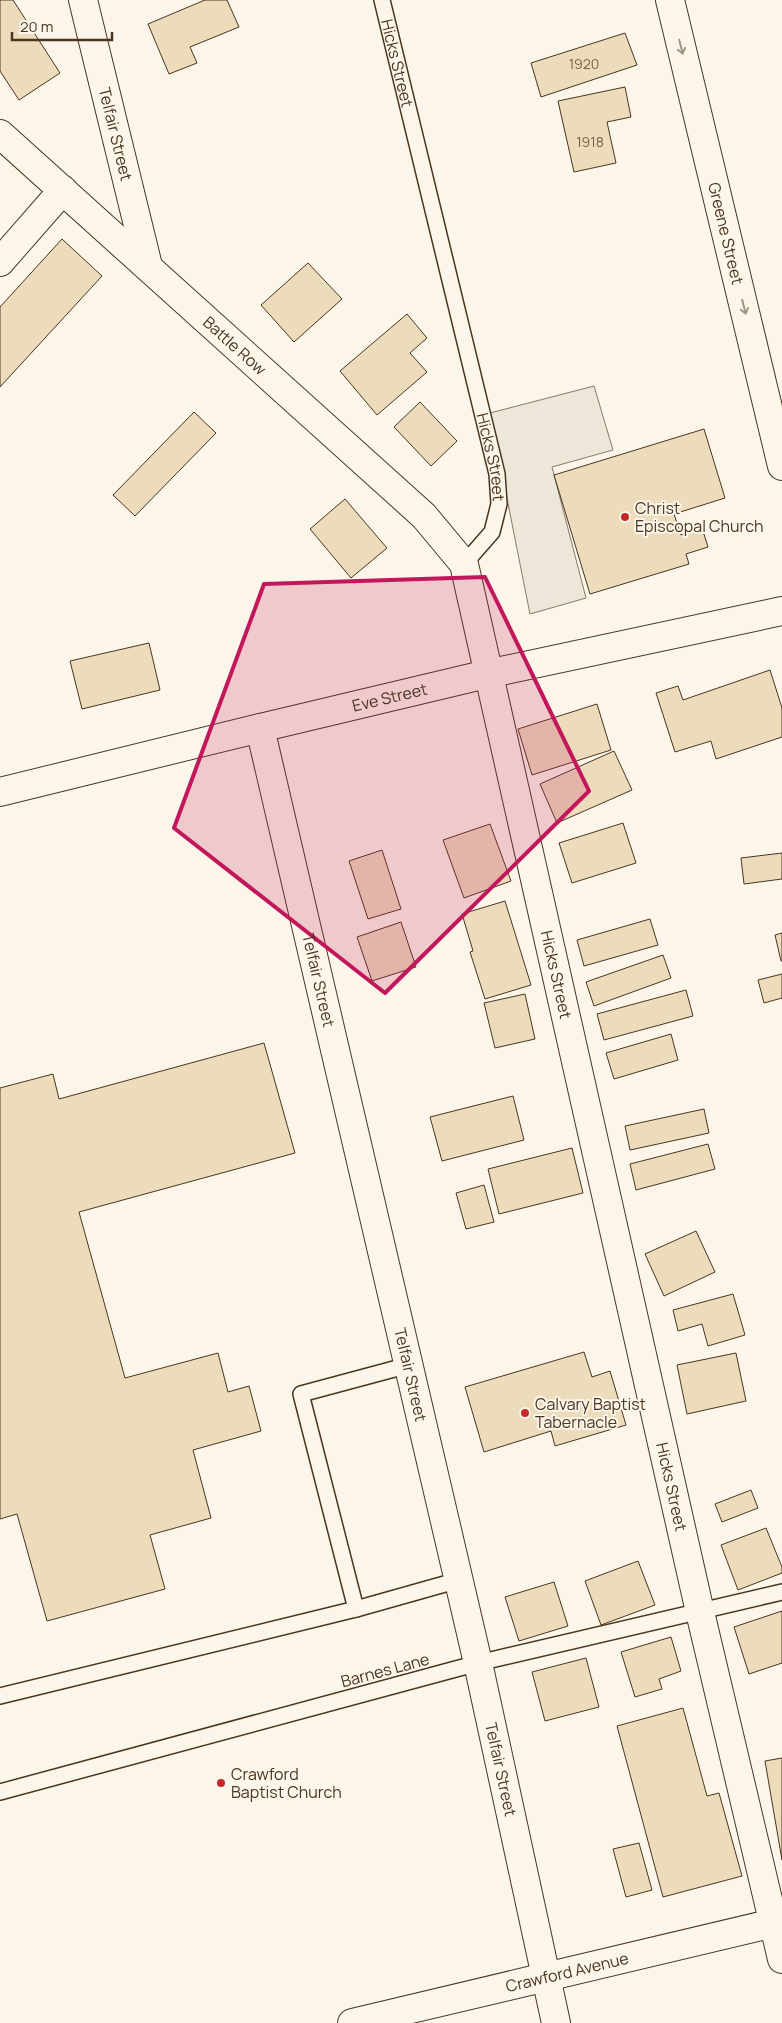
<svg xmlns="http://www.w3.org/2000/svg" width="782" height="2023" font-family="Manrope,sans-serif">
<style>
.parking{fill:#ede7d9;stroke:#887966}
.building{fill:#ecdcbc;stroke:#4a3520}
.lines{fill:none;stroke-linecap:round;stroke-linejoin:round}
.service-casing{stroke:#4a3520;stroke-width:18}
.minor-casing{stroke:#4a3520;stroke-width:30}
.tertiary-casing{stroke:#4a3520;stroke-width:30}
.service{stroke:#fbf6e9;stroke-width:15}
.minor{stroke:#fbf6e9;stroke-width:28}
.tertiary{stroke:#fbf6e9;stroke-width:28}
.oneway{stroke:#a29684}
.marked{fill:#c2185b;fill-opacity:0.2;stroke:#c2185b;stroke-width:4;stroke-linejoin:round}
.poi-dot{fill:#c62828;stroke:#fbf6e9;stroke-width:2}
.labels{text-anchor:middle;stroke-width:4;stroke-linejoin:round;paint-order:stroke}
.number-label{font-size:14px;fill:#725f47}
.street-label{font-size:16px;fill:#4a3520;stroke:#fbf6e9}
.poi-label{font-size:16px;fill:#4a3520;stroke:#fbf6e9;text-anchor:start}
</style>
<rect width="100%" height="100%" fill="#fbf6e9"/>
<path class="parking" d="M594,386L613,450L552,467L586,598L530,614L490,413Z"/>
<path class="building" d="M0,0H13L60,73L19,100L0,71Z
M205,0H227L239,27L190,47L197,63L169,74L148,24Z
M625,33L637,65L541,97L531,63Z
M625,87L631,117L607,122L616,163L574,172L558,101Z
M62,239L102,276L0,387V307Z
M308,263L342,299L294,342L261,305Z
M407,314L427,338L410,353L427,372L377,415L340,371Z
M420,402L457,441L431,466L394,427Z
M194,412L216,433L135,516L113,495Z
M704,429L725,498L674,514L681,535L702,528L708,547L686,554L689,564L590,594L554,475Z
M345,499L387,548L351,578L310,529Z
M149,643L160,690L82,709L70,661Z
M770,670L782,708V737L716,759L711,741L675,752L656,693L678,686L683,700Z
M597,704L611,750L532,775L518,729Z
M614,751L632,790L557,823L540,784Z
M623,823L636,863L572,883L559,843Z
M490,824L511,881L464,898L443,840Z
M382,850L401,909L368,919L349,861Z
M782,853V879L744,884L741,858Z
M505,901L531,985L485,999L470,952L473,951L462,914Z
M650,919L658,945L584,966L577,940Z
M401,922L416,967L372,981L357,937Z
M782,933V961H781L775,935Z
M663,955L671,978L594,1006L586,982Z
M782,974V998L764,1003L758,980Z
M686,990L693,1016L604,1040L597,1014Z
M525,994L535,1039L495,1048L484,1003Z
M671,1034L678,1060L614,1079L606,1053Z
M264,1043L295,1153L79,1212L125,1378L218,1353L228,1392L249,1386L261,1431L193,1450L211,1518L150,1535L165,1589L47,1621L17,1514L0,1519V1088L53,1074L59,1099Z
M513,1096L524,1140L442,1161L430,1117Z
M704,1109L709,1133L630,1150L625,1126Z
M708,1144L715,1169L636,1190L630,1164Z
M572,1148L583,1193L499,1214L488,1169Z
M484,1185L494,1222L466,1229L456,1193Z
M696,1231L715,1272L664,1296L645,1254Z
M733,1294L745,1335L708,1346L702,1324L678,1331L673,1310Z
M584,1352L592,1377L610,1371L626,1425L555,1446L551,1431L484,1452L465,1387Z
M736,1353L746,1401L687,1414L677,1365Z
M751,1490L758,1508L722,1522L715,1504Z
M766,1528L782,1567V1573L738,1590L721,1545Z
M638,1561L655,1605L601,1625L585,1581Z
M554,1582L568,1626L519,1641L505,1597Z
M782,1611V1663L749,1674L734,1627Z
M671,1637L681,1671L659,1679L662,1689L635,1697L621,1652Z
M586,1658L599,1707L545,1721L532,1672Z
M683,1708L707,1796L719,1793L742,1876L663,1897L617,1726Z
M782,1758V1860L765,1761Z
M639,1843L652,1890L626,1897L613,1849Z"/>
<g class="lines">
<g class="service-casing">
<g id="service">
<path id="s1" d="M382,0L497,474L499,504L492,532L464,564"/>
<path d="M356,1609L459,1580"/>
<path d="M0,1696L356,1609L301,1394L409,1365"/>
<path d="M0,1792L478,1663L782,1592"/>
</g>
</g>
<g class="minor-casing">
<g id="minor">
<path id="s2" d="M83,0L148,266"/>
<path id="s3" d="M0,134L424,516L464,564L700,1612L782,1959"/>
<path d="M0,262L63,190"/>
<path id="s4" d="M260,728L478,1663L556,2023"/>
</g>
</g>
<g class="tertiary-casing">
<g id="tertiary">
<path id="s5" d="M670,0L782,466"/>
<path id="s6" d="M0,792L260,728L487,674L782,611"/>
<path id="s7" d="M352,2023L782,1921"/>
</g>
</g>
<use href="#service" class="service"/>
<use href="#minor" class="minor"/>
<use href="#tertiary" class="tertiary"/>
</g>
<defs><path id="oneway-shaft" d="M-6 0H5M1.5-3L5.5 0L1.5 3" fill="none" stroke-width="1.6" stroke-linecap="round" stroke-linejoin="round" transform="scale(1.25)"/></defs>
<g class="oneway">
<use href="#oneway-shaft" transform="translate(681 47) rotate(76)"/>
<use href="#oneway-shaft" transform="translate(744 307) rotate(76)"/>
</g>
<path class="marked" d="M485,577L589,791L385,993L174,828L264,584Z"/>
<g class="poi-dot">
<circle cx="625" cy="517" r="5"/>
<circle cx="525" cy="1413" r="5"/>
<circle cx="221" cy="1783" r="5"/>
</g>
<g class="labels">
<g class="number-label">
<text x="584" y="69">1920</text>
<text x="590" y="147">1918</text>
</g>
<g class="street-label">
<text dy="6" stroke="none"><textPath href="#s1" startOffset="65">Hicks Street</textPath></text>
<text dy="6" stroke="none"><textPath href="#s2" startOffset="138">Telfair Street</textPath></text>
<text dy="6" stroke="none"><textPath href="#s5" startOffset="240">Greene Street</textPath></text>
<text dy="6" stroke="none"><textPath href="#s3" startOffset="316">Battle Row</textPath></text>
<text dy="6" stroke="none"><textPath href="#s1" startOffset="470">Hicks Street</textPath></text>
<text dy="6" stroke="none"><textPath href="#s6" startOffset="401">Eve Street</textPath></text>
<text dy="6" stroke="none"><textPath href="#s3" startOffset="1054">Hicks Street</textPath></text>
<text dy="6" stroke="none"><textPath href="#s4" startOffset="259">Telfair Street</textPath></text>
<text dy="6" stroke="none"><textPath href="#s4" startOffset="664">Telfair Street</textPath></text>
<text dy="6" stroke="none"><textPath href="#s3" startOffset="1579">Hicks Street</textPath></text>
<text transform="translate(385 1670) rotate(-15)" y="6">Barnes Lane</text>
<text dy="6" stroke="none"><textPath href="#s4" startOffset="1069">Telfair Street</textPath></text>
<text dy="6" stroke="none"><textPath href="#s7" startOffset="221">Crawford Avenue</textPath></text>
</g>
<g class="poi-label">
<text x="635" y="514">Christ<tspan x="635" dy="18">Episcopal Church</tspan></text>
<text x="535" y="1410">Calvary Baptist<tspan x="535" dy="18">Tabernacle</tspan></text>
<text x="231" y="1780">Crawford<tspan x="231" dy="18">Baptist Church</tspan></text>
</g>
</g>
<path d="M12 32v8h100v-8" fill="none" stroke="#4a3520" stroke-width="2.5"/>
<text x="20" y="32" font-size="15" fill="#4a3520" stroke="#fbf6e9" stroke-width="4" paint-order="stroke">20 m</text>
</svg>
